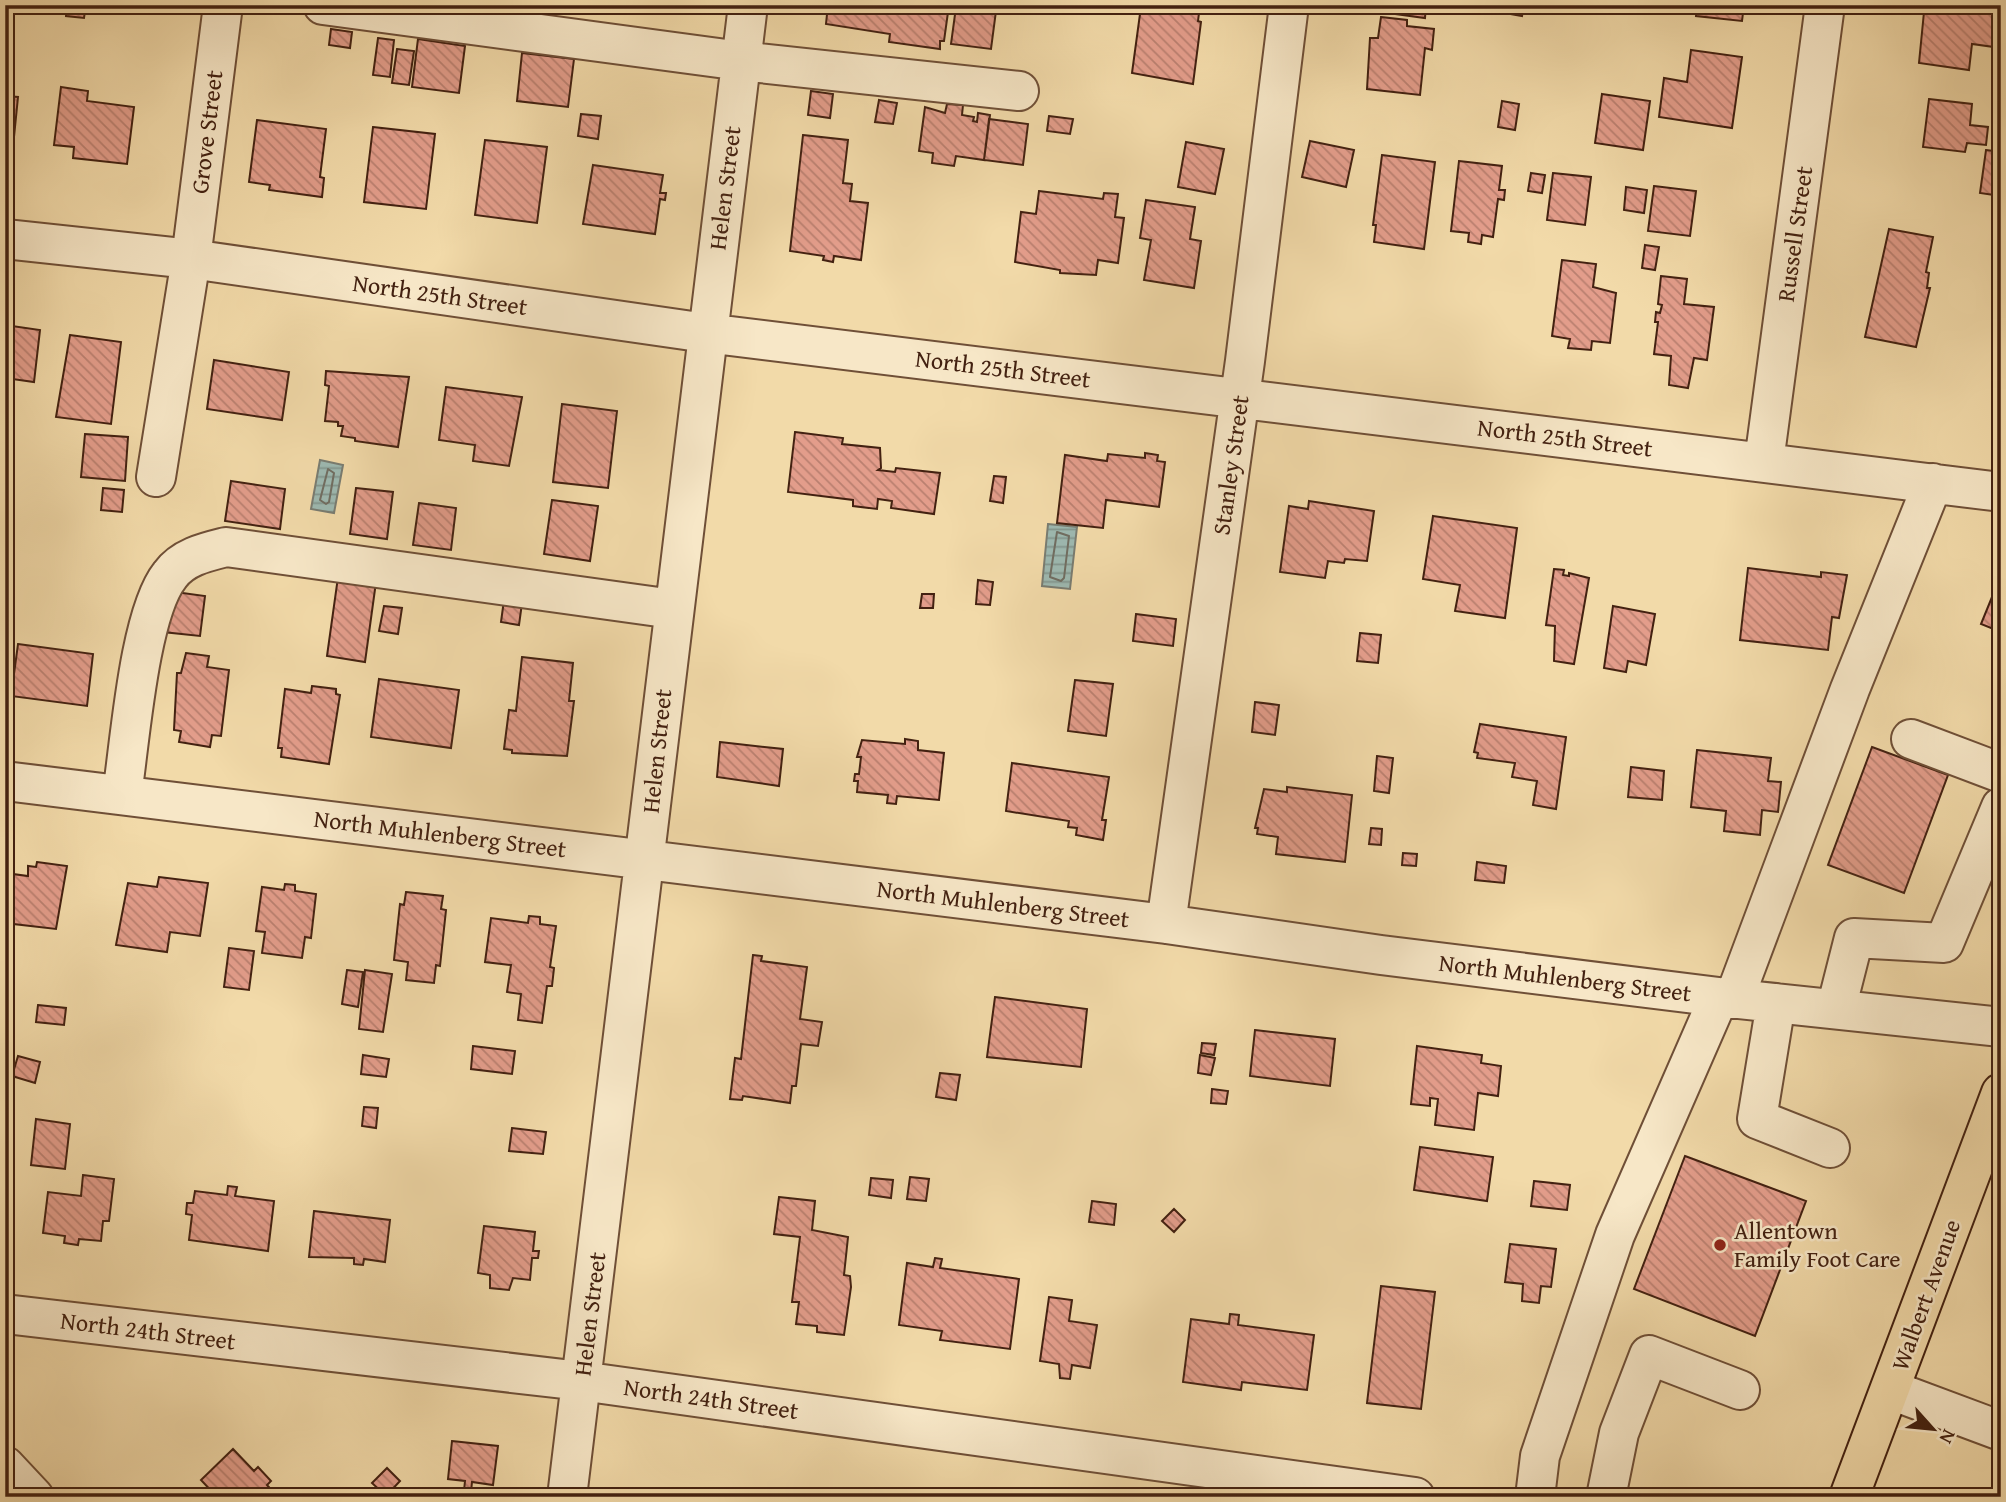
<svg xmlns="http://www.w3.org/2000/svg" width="2006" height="1502" font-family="'Gentium Book Plus',serif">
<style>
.water{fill:url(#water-rules);stroke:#797c71;stroke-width:2}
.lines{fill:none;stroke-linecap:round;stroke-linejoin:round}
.shore{stroke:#706d61;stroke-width:2}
.building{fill:url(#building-back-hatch);stroke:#432111;stroke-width:2}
.minor-casing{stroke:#6f4f37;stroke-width:42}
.major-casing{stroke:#432111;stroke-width:42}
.minor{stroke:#f7e7c7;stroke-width:38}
.major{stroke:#f2daa9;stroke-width:38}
.poi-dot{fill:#8f2418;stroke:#f7e7c7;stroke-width:2.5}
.labels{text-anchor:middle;stroke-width:5;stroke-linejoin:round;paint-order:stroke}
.street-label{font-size:24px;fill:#432111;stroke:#f7e7c7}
.poi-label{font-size:24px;fill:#432111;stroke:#f7e7c7;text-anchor:start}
</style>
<defs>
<pattern id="water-rules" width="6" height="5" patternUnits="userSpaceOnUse" patternTransform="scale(1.75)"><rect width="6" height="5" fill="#9db9b1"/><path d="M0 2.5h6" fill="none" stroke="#82968f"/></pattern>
<pattern id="building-back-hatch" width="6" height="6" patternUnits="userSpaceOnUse" patternTransform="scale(1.75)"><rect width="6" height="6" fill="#e39d8b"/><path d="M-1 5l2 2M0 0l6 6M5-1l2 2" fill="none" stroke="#ba8070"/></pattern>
</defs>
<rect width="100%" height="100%" fill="#f2daa9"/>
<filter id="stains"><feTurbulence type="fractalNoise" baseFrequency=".00286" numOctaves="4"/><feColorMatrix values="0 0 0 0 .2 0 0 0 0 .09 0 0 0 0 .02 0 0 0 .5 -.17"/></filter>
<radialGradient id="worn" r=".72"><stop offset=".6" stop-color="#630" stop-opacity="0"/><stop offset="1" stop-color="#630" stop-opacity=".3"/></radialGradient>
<path class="water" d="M320,460L343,465L334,513L311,509Z
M1048,524L1077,527L1070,589L1042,586Z"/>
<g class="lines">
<path class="shore" d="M328,469L334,473L329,502L326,504L320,500Z
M1057,532L1069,536L1064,578L1061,581L1050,577Z"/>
</g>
<path class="building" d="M67,5H86L84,18L66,16Z
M605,5H659V12Z
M828,5H949L944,41H940V49L889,42L890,34L826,24Z
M990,5H1008V9Z
M1117,5H1200L1198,21L1201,22L1193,84L1132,73L1140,14L1117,10Z
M1388,5H1426L1425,18L1387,13Z
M1511,5H1524L1522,16L1510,14Z
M1697,5H1744L1742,21L1696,16Z
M1928,5H1978L2001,10V48L1972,44L1969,70L1919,63L1924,12L1927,13Z
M956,7L996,11L991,49L951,44Z
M1381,17L1407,20V26L1434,29L1432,50L1425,48L1420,95L1367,89L1370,38H1378Z
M331,29L352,32L350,48L329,45Z
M378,38L394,40L390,77L373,75Z
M418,39L465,46L459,93L412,87Z
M397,49L414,51L409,85L392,83Z
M1691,50L1742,57L1732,128L1659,117L1664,78L1687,82Z
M522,53L574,59L568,107L517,101Z
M61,87L88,91L87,101L134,107L127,164L73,158L74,147L54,145Z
M811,91L833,94L830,118L808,115Z
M1602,94L1650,101L1643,150L1595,143Z
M5,96L18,97L13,147L5,146Z
M1929,99L1972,104L1970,125L1988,127L1986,145L1967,143L1965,152L1923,147Z
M879,100L897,103L893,124L875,122Z
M1502,101L1519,104L1515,130L1498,127Z
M947,104L963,105L962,115L974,117L973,121L977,122L978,113L990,115L984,160L956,156L954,166L932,163L933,153L919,151L925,107L945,113Z
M581,114L601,116L598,139L578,136Z
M1049,116L1073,119L1070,134L1047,131Z
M989,119L1028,124L1023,165L984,160Z
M257,120L326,129L320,177L324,178L322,197L269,190L270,185L249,182Z
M373,127L435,134L426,209L364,202Z
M803,135L848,140L843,183L852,184L850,201L868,203L861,260L834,256L833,262L823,260L824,256L790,251Z
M485,140L547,147L537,223L475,215Z
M1310,141L1354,150L1346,187L1302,177Z
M1186,142L1224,149L1215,194L1178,187Z
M1986,150L2001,152V196L1980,193Z
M1382,155L1435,162L1424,249L1374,242L1376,225H1373Z
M1459,161L1502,166L1499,190H1505L1504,200L1498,199L1493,237L1482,235L1481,244L1468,242L1469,233L1451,231Z
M593,165L663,175L660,193H666L665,200L660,199L655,234L583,224Z
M1531,173L1545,175L1542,193L1528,191Z
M1553,173L1591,177L1585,225L1547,220Z
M1654,186L1696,191L1690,236L1648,231Z
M1626,187L1647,190L1644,213L1624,210Z
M1039,191L1103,199L1104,193L1118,194L1115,217L1124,218L1118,263L1098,260L1096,275L1060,273V270L1015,262L1021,212L1036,214Z
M1146,200L1195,207L1190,239L1201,241L1194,288L1144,280L1151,240L1140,238Z
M1889,229L1933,237L1926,272L1929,273L1927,288H1930L1916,347L1865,337Z
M1645,245L1659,247L1655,270L1642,268Z
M1562,260L1596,264L1593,287L1616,293L1610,343L1592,341L1591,350L1568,348L1570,339L1552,336Z
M1661,276L1687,279L1684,304L1714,307L1707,360L1694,358L1688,388L1669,385L1671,356L1654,354L1658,322H1655L1656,312L1660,313L1662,305L1658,304Z
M5,325L40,330L34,382L5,378Z
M70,335L121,342L111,424L56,417Z
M214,360L289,372L282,420L207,409Z
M326,371L409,377L398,447L355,441V438L341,436L343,426H338V422L325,421L329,386L325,385Z
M446,387L522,397L509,466L473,461L475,445L439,440Z
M562,404L617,411L608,488L553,482Z
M795,432L843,438L842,444L880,448L881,468L878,470L895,472L896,468L940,473L934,514L891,508L892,501L878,499L877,509L853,506V500L788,492Z
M85,434L128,437L125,481L81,477Z
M1145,453L1158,455L1157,461L1165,462L1159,507L1106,500L1103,528L1057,523L1065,455L1107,461L1108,454L1145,458Z
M994,476L1006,477L1003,503L990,501Z
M231,481L285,489L280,529L225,521Z
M103,488L124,490L122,512L101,510Z
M356,488L393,492L387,539L350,534Z
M552,500L598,506L590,561L544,554Z
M1309,501L1374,511L1367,561L1345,559L1344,563L1328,561L1325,578L1280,572L1289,506L1308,509Z
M419,503L456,508L451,550L413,545Z
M1433,516L1517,528L1505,618L1455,611L1460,585L1423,579Z
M1748,568L1821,577V572L1847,575L1839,618L1832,617L1828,650L1740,640Z
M1554,569L1564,570L1563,575L1569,576V573L1589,578L1574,664L1554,661L1555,626L1546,625Z
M2001,575V632L1981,624Z
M338,577L376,582L365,662L327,656Z
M978,580L993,582L990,605L976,604Z
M168,591L205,596L200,636L163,632Z
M922,594H934L933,608H920Z
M504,600L522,603L519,625L501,622Z
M384,606L402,608L398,634L379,631Z
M1613,606L1655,614L1646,665L1628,661L1626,672L1604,668Z
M1136,614L1176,619L1173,646L1133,641Z
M1360,633L1381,635L1378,663L1357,661Z
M18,644L93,654L87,706L11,696Z
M186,653L209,656L207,667L229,670L221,736L212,735L210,747L179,742L181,731L174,730L177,673H181Z
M522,657L573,663L569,701H574L567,756L512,753V750L504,749L509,710L516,711Z
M379,679L459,690L451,748L371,737Z
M1075,680L1113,684L1106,736L1068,731Z
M312,686L336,689V694L340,695L329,764L281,757L282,748H278L285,689L311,693Z
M1255,702L1279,705L1275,735L1252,732Z
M1480,724L1566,737L1556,809L1533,805L1537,781L1512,777L1515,763L1477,758L1478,753L1474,752Z
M905,739L918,741V750L944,753L939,800L897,796L896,804L887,803L888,795L857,792L858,781H854L855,774H859L861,757H857L862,740L905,744Z
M720,742L783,749L779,786L717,777Z
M1872,747L1948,775L1904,893L1828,865Z
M1697,750L1771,758L1768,781L1781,782L1778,812L1762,810L1760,835L1724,831L1726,811L1691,807Z
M1377,756L1393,758L1389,793L1374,791Z
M1012,763L1109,777L1102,820H1106L1103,840L1076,835L1077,828L1068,827L1069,821L1006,811Z
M1631,767L1664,771L1662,800L1628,797Z
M1287,787L1352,795L1345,862L1276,854L1278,837L1257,834L1258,828H1255L1264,789L1287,792Z
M1371,828L1382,829L1381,845L1369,844Z
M1403,853L1417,854L1416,866L1402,865Z
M37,862L67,866L56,929L5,923V873L28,876V866L36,867Z
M1477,862L1506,866L1504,883L1475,880Z
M159,877L208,883L200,936L170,932L167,952L116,945L128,883L157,887Z
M285,884L295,885V891L316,894L311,938L305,937L302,958L262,953L265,932L256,931L262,887L284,890Z
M406,892L443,896L441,909L446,910L440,966L436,965L434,983L406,980L408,962L394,960L400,904L404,905Z
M529,916L540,917V924L556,926L550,967L554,968L552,986H547L542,1023L518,1020L521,994L507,992L511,965L485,962L491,918L528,923Z
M229,948L254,951L249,990L224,987Z
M753,955L762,956L761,961L807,967L800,1019L822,1022L818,1046L801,1044L796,1086H792L790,1103L743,1096L742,1100L730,1099L735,1058L741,1059Z
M347,970L363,972L358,1007L342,1004Z
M365,970L392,974L383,1032L359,1029Z
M995,997L1087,1009L1081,1067L987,1057Z
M38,1005L66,1008L64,1025L36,1022Z
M1255,1030L1335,1039L1330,1086L1250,1076Z
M1202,1043L1216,1044L1214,1055L1201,1053Z
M473,1046L515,1051L512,1074L471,1069Z
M1417,1046L1482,1055L1481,1063L1501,1066L1498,1096L1478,1093L1474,1130L1435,1125L1438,1099L1430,1098V1106L1411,1104Z
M363,1055L389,1059L386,1077L361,1074Z
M1200,1055L1215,1058L1211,1075L1198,1073Z
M18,1056L40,1062L35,1083L12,1076Z
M940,1073L960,1075L956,1100L936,1097Z
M1212,1089L1228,1091L1226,1104L1211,1103Z
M364,1107L378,1108L376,1128L362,1126Z
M36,1119L70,1124L65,1169L31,1165Z
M512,1128L546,1132L543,1154L509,1151Z
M1420,1147L1493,1157L1487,1201L1414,1190Z
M1685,1156L1806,1201L1755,1336L1634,1289Z
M83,1175L114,1179L109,1221H103L101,1241L79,1239L78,1245L64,1243L65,1236L43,1233L48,1192L81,1196Z
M910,1177L929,1179L926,1201L907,1199Z
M871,1178L893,1180L891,1198L869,1195Z
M1534,1181L1570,1185L1567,1210L1531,1206Z
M228,1186L237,1187L235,1196L274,1201L268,1251L189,1240L192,1215L186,1214L187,1203H193L195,1191L227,1195Z
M779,1197L815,1201L812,1230L848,1237L844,1275L850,1276L851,1287L844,1335L817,1332V1326L796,1324L799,1302H792L800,1237L774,1234Z
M1092,1201L1116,1204L1114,1225L1089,1222Z
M1174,1209L1185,1220L1174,1232L1162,1221Z
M314,1211L390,1220L385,1262L364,1259L363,1265L354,1264V1258L309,1257Z
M484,1226L535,1232L533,1251H539L538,1258H532L530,1280L513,1278L509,1290L490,1288V1275L478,1273Z
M1510,1244L1556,1249L1551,1287L1541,1286L1539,1303L1522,1301L1523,1284L1505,1282Z
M935,1258L942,1259L940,1268L1019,1279L1010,1349L940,1340L942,1331L899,1325L907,1263L933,1267Z
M1381,1286L1435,1292L1421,1409L1367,1403Z
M1049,1297L1072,1300L1069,1321L1097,1325L1090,1368L1072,1365L1070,1379L1060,1378L1059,1364L1040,1361Z
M1230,1314L1239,1315L1238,1325L1314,1335L1307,1390L1242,1382L1241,1390L1183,1382L1191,1319L1229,1324Z
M452,1441L498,1446L493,1485L472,1482L471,1492L464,1491L465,1481L448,1479Z
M233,1449L254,1471L258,1467L271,1481L267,1485L276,1495L283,1489L288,1494L284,1497H217L201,1480Z
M387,1468L400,1481L386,1496L372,1483Z"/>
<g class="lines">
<g class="minor-casing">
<path id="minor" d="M323,5L741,61L1019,91
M5,239L191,259L706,333L2001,492
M1764,462L1825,5
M156,477L191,259L223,5
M1911,739L2001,773
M5,781L1166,924L1381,955L1719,997L2001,1027
M122,795C130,742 139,614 170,575C183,557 206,552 226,547L673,609
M1166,924L1245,361L1289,5
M1734,999L1850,689L1933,483
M1776,1003L1757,1119L1830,1148
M1836,1009L1854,938L1944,943L2001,807
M5,1314L581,1381L1415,1497
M1891,1390L2001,1431
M5,1466L34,1497
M567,1497C628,1000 684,502 748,5
M1535,1497L1540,1456L1615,1235L1719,997
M1606,1497L1619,1433L1649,1355L1740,1390"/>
</g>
<g class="major-casing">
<path id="major" d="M1849,1497L2001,1093"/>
</g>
<use href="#minor" class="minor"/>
<use href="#major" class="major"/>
</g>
<circle class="poi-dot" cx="1720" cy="1245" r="7"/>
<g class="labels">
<g class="street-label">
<text transform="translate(207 132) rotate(-83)" y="8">Grove Street</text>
<text transform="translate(725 188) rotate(-83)" y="8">Helen Street</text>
<text transform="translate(1795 234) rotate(-82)" y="8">Russell Street</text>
<text transform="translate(440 295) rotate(8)" y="8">North 25th Street</text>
<text transform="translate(1003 369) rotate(7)" y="8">North 25th Street</text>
<text transform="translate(1565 438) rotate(7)" y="8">North 25th Street</text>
<text transform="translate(1231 465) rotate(-82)" y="8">Stanley Street</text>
<text transform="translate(657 751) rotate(-84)" y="8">Helen Street</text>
<text transform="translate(440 834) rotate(7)" y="8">North Muhlenberg Street</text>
<text transform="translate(1003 904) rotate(7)" y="8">North Muhlenberg Street</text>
<text transform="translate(1565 978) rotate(7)" y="8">North Muhlenberg Street</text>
<text transform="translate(1926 1295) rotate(-70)" y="8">Walbert Avenue</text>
<text transform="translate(590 1314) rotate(-83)" y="8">Helen Street</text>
<text transform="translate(148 1331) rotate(7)" y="8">North 24th Street</text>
<text transform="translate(711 1399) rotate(8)" y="8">North 24th Street</text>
</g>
<g class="poi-label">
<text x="1734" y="1239">Allentown<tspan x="1734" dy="28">Family Foot Care</tspan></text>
</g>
</g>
<rect width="2006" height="1502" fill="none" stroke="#f2daa9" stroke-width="28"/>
<rect x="7" y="7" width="1992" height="1488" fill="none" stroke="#432111" stroke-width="3.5"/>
<rect x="14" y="14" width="1978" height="1474" fill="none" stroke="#432111" stroke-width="2"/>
<g transform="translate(1933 1429) rotate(117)" stroke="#f7e7c7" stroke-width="5" paint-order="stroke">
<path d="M0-5L12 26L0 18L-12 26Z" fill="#432111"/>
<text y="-10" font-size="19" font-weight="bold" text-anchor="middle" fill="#432111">N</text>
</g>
<rect width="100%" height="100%" filter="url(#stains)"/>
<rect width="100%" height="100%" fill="url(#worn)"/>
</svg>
